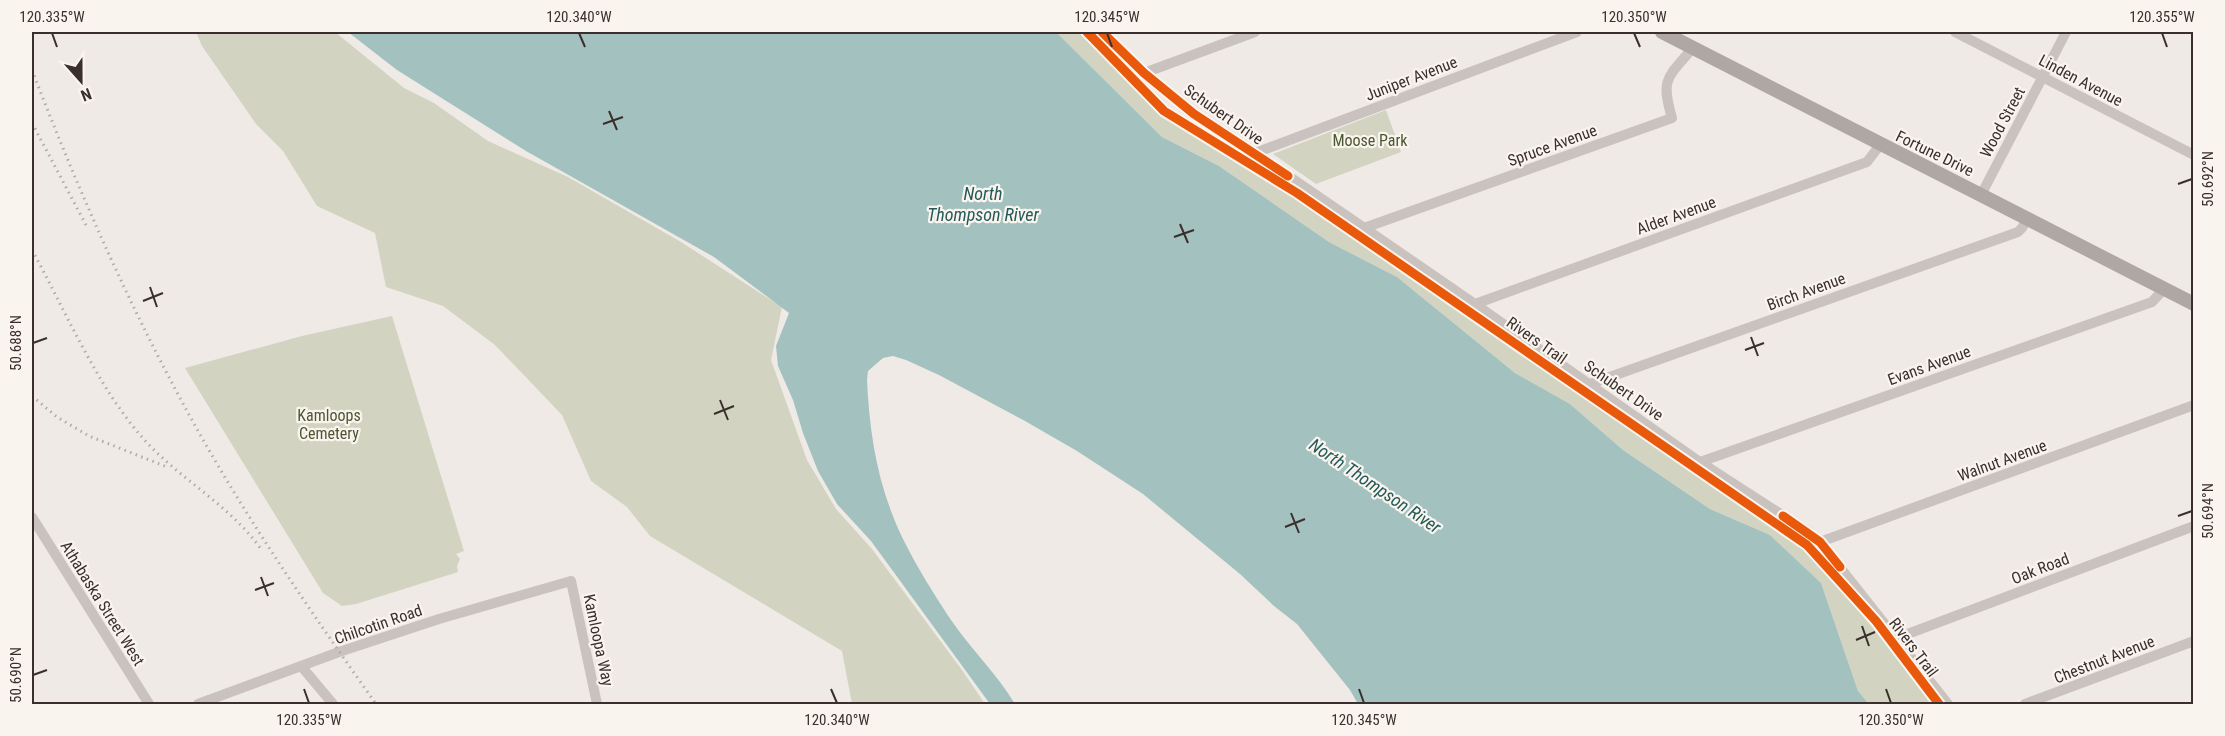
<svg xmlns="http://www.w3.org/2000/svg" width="2225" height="736" font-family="'Roboto Condensed',sans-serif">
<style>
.green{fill:#d2d4c1}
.water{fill:#a3c1be}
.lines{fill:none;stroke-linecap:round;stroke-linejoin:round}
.minor{stroke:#c9c2be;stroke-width:10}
.major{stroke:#aea7a3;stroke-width:14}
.rail{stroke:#b1aba8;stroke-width:3;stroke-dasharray:1.5 4.5;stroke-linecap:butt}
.cycleway-casing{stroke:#faf4ef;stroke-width:13}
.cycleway{stroke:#e8590c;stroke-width:9}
.ticks{fill:none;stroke:#3a2f2c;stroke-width:2}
.labels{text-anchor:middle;stroke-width:4.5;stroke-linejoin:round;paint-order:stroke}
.street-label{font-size:16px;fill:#3a2f2c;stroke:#faf4ef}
.park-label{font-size:16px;fill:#4c5731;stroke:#faf4ef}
.water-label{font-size:18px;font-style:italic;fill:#235a59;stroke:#faf4ef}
.neatline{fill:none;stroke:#3a2f2c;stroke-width:2}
.ticks-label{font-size:15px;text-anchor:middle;fill:#3a2f2c}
</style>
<rect width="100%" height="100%" fill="#efeae6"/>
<path class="green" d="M196,32H335L404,88L434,103L488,141L568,177L681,242L782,307L771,360L807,460L836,509L872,549L962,670L985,704H852L842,651L650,536L627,507L591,481L562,415L495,345L443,306L386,287L375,233L317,206L283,151L256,124L202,46Z
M1056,32H1078L1162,113L1322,214L1802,547L1857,609L1937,704H1869L1858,691L1821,583L1770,535L1710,509L1623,450L1570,404L1515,373L1397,277L1329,242L1219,166L1162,137Z
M1386,110L1401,152L1316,184L1273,154Z
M392,316L464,551L456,554L460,559L457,566L458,572L356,604L342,606L323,593L185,368L302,336Z"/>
<path class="water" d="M348,32H1056L1162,137L1219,166L1329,242L1397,277L1515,373L1570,404L1623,450L1710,509L1770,535L1821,583L1858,691L1869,704H1358L1350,690L1297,624L1274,606L1240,574L1143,494L1077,451L1025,421L939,375L906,360L893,356L883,358L868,371L867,380C869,424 875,469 891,511C904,547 930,588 951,620C971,649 997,674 1015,704H990L871,541L837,504L818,471L803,433L793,400L778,366L776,346L789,313L714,257L526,151L397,70Z"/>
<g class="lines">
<path class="minor" d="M1102,32L1144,73L1194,114L1255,153L1475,304L1700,462L1807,531L1820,542L1948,704
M1955,32L2194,155
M1144,73L1255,32
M1255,153L1577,32
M1981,195L2066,32
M1364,228L1672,118C1661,80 1666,79 1691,50L1695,49
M1475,304L1867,162L1880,145
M1590,384L2018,232L2022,228L2027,219
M1700,462L2152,302L2164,289
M32,517L149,704
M1820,542L2194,405
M1897,638L2194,526
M302,667L333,704
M198,704L339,652L439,619L571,581L597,704
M2025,704L2194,641"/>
<path class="major" d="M1662,32L2194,304"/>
<path class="rail" d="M32,70C75,182 123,292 180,398C237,505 306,605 376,704
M32,123L86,225
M32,250C65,310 96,384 141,436C177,478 228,503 261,549
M32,396L57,417L89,436L167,467"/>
<g class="cycleway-casing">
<path id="cycleway" d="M1087,32L1164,111L1297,193L1807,545L1876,621L1939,704
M1102,32L1144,73L1194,114L1288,176
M1783,516L1820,542L1840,567"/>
</g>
<use href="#cycleway" class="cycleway"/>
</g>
<path class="ticks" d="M52,33L57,47M579,33L585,47M1107,33L1112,47M1634,33L1640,47M2162,33L2167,47M609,111L617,130M603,124L623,117M2178,184L2192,179M1180,224L1188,243M1174,237L1194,230M150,287L157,307M143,301L163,293M1751,337L1758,356M33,343L47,338M1745,350L1764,343M720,400L728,420M714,414L734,406M1291,513L1299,533M2178,516L2192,511M1285,527L1305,519M261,577L268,596M255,590L274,583M1862,626L1869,646M1856,640L1875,632M33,675L47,670M304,689L309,703M831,689L837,703M1359,689L1364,703M1886,689L1891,703"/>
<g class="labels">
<g class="street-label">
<text transform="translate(1411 78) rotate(-21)" y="6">Juniper Avenue</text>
<text transform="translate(2081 80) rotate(28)" y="6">Linden Avenue</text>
<text transform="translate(1224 114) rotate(35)" y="6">Schubert Drive</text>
<text transform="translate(2002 122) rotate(-62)" y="6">Wood Street</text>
<text transform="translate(1552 145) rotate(-20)" y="6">Spruce Avenue</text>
<text transform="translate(1935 153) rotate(26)" y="6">Fortune Drive</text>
<text transform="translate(1676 215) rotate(-20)" y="6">Alder Avenue</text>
<text transform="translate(1806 291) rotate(-20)" y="6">Birch Avenue</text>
<text transform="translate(1537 340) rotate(35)" y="6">Rivers Trail</text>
<text transform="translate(1929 365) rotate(-20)" y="6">Evans Avenue</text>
<text transform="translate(1624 390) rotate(35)" y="6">Schubert Drive</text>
<text transform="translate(2002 460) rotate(-20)" y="6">Walnut Avenue</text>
<text transform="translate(2040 568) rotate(-21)" y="6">Oak Road</text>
<text transform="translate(103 603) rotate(58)" y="6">Athabaska Street West</text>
<text transform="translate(378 624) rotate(-19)" y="6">Chilcotin Road</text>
<text transform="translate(599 640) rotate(78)" y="6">Kamloopa Way</text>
<text transform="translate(1914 647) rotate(53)" y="6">Rivers Trail</text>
<text transform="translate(2104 659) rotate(-21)" y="6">Chestnut Avenue</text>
</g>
<g class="park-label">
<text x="1370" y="146">Moose Park</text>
<text x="329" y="421">Kamloops<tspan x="329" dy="18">Cemetery</tspan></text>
</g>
<g class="water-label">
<text x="983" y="200">North<tspan x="983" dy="21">Thompson River</tspan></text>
<text transform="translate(1375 486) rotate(34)" y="6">North Thompson River</text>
</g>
</g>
<rect width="2225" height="736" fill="none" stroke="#faf4ef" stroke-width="66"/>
<g transform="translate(81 81) rotate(159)" stroke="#faf4ef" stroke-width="4.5" paint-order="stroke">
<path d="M0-4.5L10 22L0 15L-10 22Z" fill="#3a2f2c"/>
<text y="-9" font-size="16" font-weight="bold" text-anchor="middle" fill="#3a2f2c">N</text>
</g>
<rect x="33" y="33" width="2159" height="670" class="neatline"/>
<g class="ticks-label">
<text x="52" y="22">120.335°W</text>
<text x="579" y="22">120.340°W</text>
<text x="1107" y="22">120.345°W</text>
<text x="1634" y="22">120.350°W</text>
<text x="2162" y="22">120.355°W</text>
<text transform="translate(2208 179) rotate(-90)" y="5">50.692°N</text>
<text transform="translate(16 343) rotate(-90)" y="5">50.688°N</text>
<text transform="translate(2208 511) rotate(-90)" y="5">50.694°N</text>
<text transform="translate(16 675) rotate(-90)" y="5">50.690°N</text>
<text x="309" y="725">120.335°W</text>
<text x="837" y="725">120.340°W</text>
<text x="1364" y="725">120.345°W</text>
<text x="1891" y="725">120.350°W</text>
</g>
</svg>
